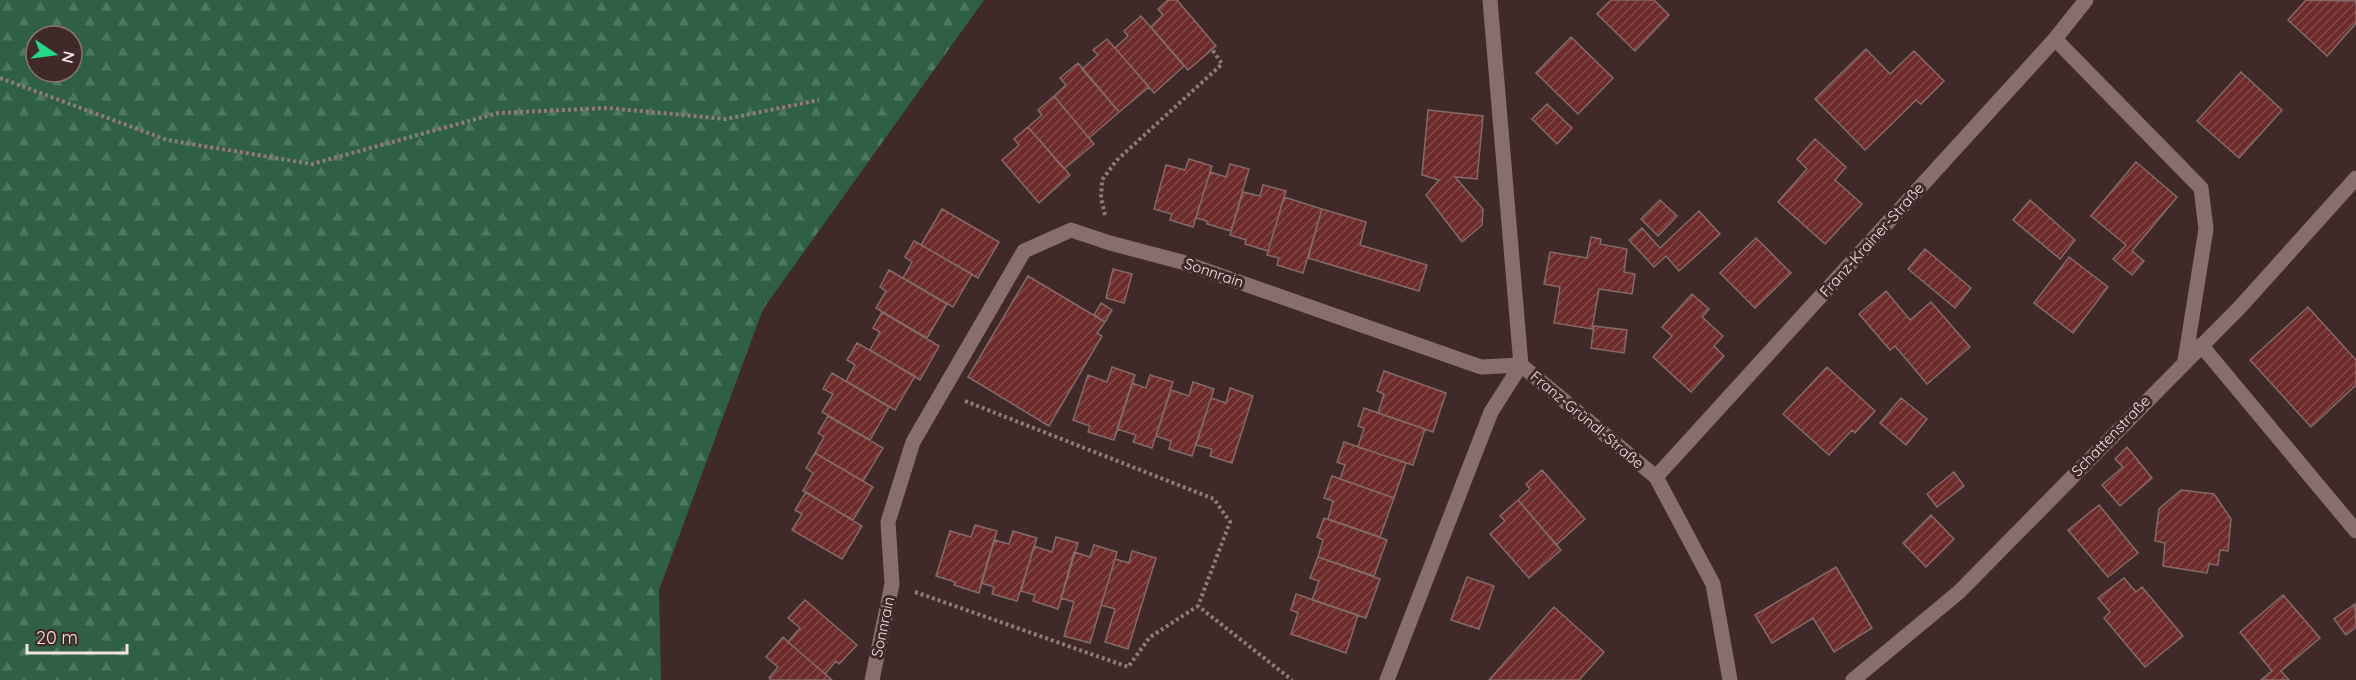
<svg xmlns="http://www.w3.org/2000/svg" width="2356" height="680" font-family="Quicksand,sans-serif">
<style>
.forest{fill:url(#forest-firs);fill-rule:evenodd}
.building{fill:url(#building-hatch);stroke:#846b69;stroke-width:1.5}
.lines{fill:none;stroke-linecap:round;stroke-linejoin:round}
.path{stroke:#8e7b7a;stroke-width:4;stroke-dasharray:3 3;stroke-linecap:butt}
.service{stroke:#886f6d;stroke-width:15}
.minor{stroke:#886f6d;stroke-width:15}
.labels{text-anchor:middle;stroke-width:6;stroke-linejoin:round;paint-order:stroke}
.street-label{font-size:15px;fill:#f1e3e2;stroke:#402a29}
</style>
<defs>
<pattern id="forest-firs" width="22" height="20" patternUnits="userSpaceOnUse" patternTransform="scale(1.5)"><rect width="22" height="20" fill="#306044"/><path d="M5 1l3.5 6h-7zM16 11l3.5 6h-7z" fill="#4e775f"/></pattern>
<pattern id="building-hatch" width="6" height="6" patternUnits="userSpaceOnUse" patternTransform="scale(1.5)"><rect width="6" height="6" fill="#6d2b2a"/><path d="M-1 1l2-2M0 6l6-6M5 7l2-2" fill="none" stroke="#824a49"/></pattern>
</defs>
<rect width="100%" height="100%" fill="#402a29"/>
<path class="forest" d="M0,0H984L763,309L659,590L661,680H0ZM36,36H72V72H36Z"/>
<path class="building" d="M1168,0H1177L1216,46L1188,70L1151,27L1163,15L1158,9Z
M1611,0H1654L1669,15L1635,51L1597,14Z
M2306,0L2356,1V23L2327,56L2288,20Z
M1141,16L1184,66L1154,93L1115,48L1128,36L1124,31Z
M1571,37L1613,78L1578,114L1536,73Z
M1107,39L1149,87L1119,112L1082,69L1098,55L1093,50Z
M1866,49L1890,74L1914,51L1944,81L1921,104L1916,100L1865,150L1815,99Z
M1078,63L1119,112L1089,138L1054,96L1066,85L1060,78Z
M2241,72L2282,110L2239,158L2197,121Z
M1054,96L1094,144L1064,169L1028,127L1042,115L1038,110Z
M1547,104L1572,128L1557,144L1532,119Z
M1428,110L1483,116L1477,179L1455,177L1483,209L1482,225L1462,242L1426,195L1439,180L1422,175Z
M1028,127L1070,175L1039,203L1002,160L1019,145L1014,139Z
M1815,139L1846,167L1835,180L1862,204L1825,244L1778,202L1807,169L1797,159Z
M1189,159L1212,166L1193,227L1170,220L1172,214L1154,209L1166,165L1185,170Z
M2136,162L2177,197L2132,251L2144,261L2132,275L2113,259L2126,245L2091,216Z
M1230,164L1249,169L1231,231L1207,224V221L1196,218L1210,172L1226,177Z
M1263,185L1286,191L1268,251L1245,244L1246,240L1230,235L1243,192L1260,196Z
M1284,197L1322,209L1303,273L1277,265L1279,258L1267,255Z
M1660,200L1677,216L1658,236L1641,219Z
M2030,200L2075,240L2060,259L2013,220Z
M942,209L999,242L978,278L921,245Z
M1322,209L1366,222L1360,245L1427,265L1419,291L1308,258Z
M1699,211L1720,234L1679,271L1666,256L1654,267L1629,240L1642,228L1660,248Z
M1591,237L1601,239L1600,244L1627,249L1624,272L1635,274L1632,294L1599,289L1592,329L1554,323L1560,287L1544,284L1550,252L1587,258Z
M1756,238L1791,273L1755,308L1720,273Z
M914,241L972,274L953,307L903,278L912,262L905,257Z
M1925,249L1971,288L1955,308L1908,269Z
M2069,257L2108,287L2073,333L2034,303Z
M1113,269L1132,274L1124,303L1106,298Z
M889,270L947,304L927,338L876,308L886,291L880,287Z
M1028,276L1105,322L1097,333L1102,336L1049,426L968,377Z
M1886,291L1910,320L1931,302L1970,347L1927,384L1895,346L1890,350L1859,314Z
M1692,294L1709,309L1702,317L1723,336L1714,346L1724,356L1691,392L1653,357L1672,336L1662,327Z
M1101,303L1112,310L1105,322L1094,315Z
M2308,307L2356,360V385L2311,427L2250,360Z
M882,312L939,346L920,380L870,350L880,332L873,328Z
M1594,326L1627,330L1624,353L1591,348Z
M857,343L915,376L895,410L846,381L855,365L847,360Z
M1112,367L1135,375L1114,440L1088,432L1090,426L1073,420L1088,375L1107,382Z
M1827,367L1875,411L1855,433L1852,430L1829,455L1783,414Z
M1384,371L1446,393L1433,432L1378,413L1384,394L1377,391Z
M832,373L889,407L870,440L822,412L833,394L823,389Z
M1150,375L1173,382L1152,448L1133,442L1136,435L1117,429L1132,383L1146,388Z
M1193,382L1214,389L1192,456L1169,449L1171,441L1156,436L1171,390L1189,396Z
M1230,388L1253,396L1232,463L1210,456L1212,449L1196,445L1211,398L1226,403Z
M1901,398L1927,419L1906,445L1880,423Z
M1364,408L1425,429L1413,465L1358,447L1364,428L1358,426Z
M828,416L883,448L863,481L815,453L824,437L818,433Z
M1344,442L1406,463L1394,498L1340,479L1345,465L1337,462Z
M2127,447L2152,478L2120,506L2102,485L2123,467L2115,459Z
M815,453L873,487L853,520L803,491L813,473L806,468Z
M1542,470L1585,519L1556,545L1518,500L1530,489L1526,484Z
M1954,472L1964,486L1937,507L1927,494Z
M1332,476L1394,498L1380,537L1328,519L1333,501L1324,498Z
M2181,490L2214,494L2231,519L2228,551L2220,550L2218,565L2209,564L2207,573L2163,566L2165,543L2155,541L2159,509Z
M806,492L862,526L842,559L792,530L802,514L795,510Z
M1518,500L1561,550L1529,578L1490,534L1505,521L1500,516Z
M2099,505L2138,553L2108,577L2068,530Z
M1931,515L1954,539L1926,567L1903,543Z
M1324,518L1387,540L1374,576L1318,557L1323,540L1317,537Z
M975,525L997,531L979,593L954,585L955,582L936,576L950,531L971,537Z
M1013,531L1037,538L1017,601L992,594L994,587L981,583L994,540L1009,544Z
M1056,537L1078,543L1058,609L1033,601L1035,595L1021,591L1034,546L1052,552Z
M1094,545L1117,552L1090,643L1064,636L1074,602L1061,598L1074,552L1090,557Z
M1132,551L1156,558L1128,649L1105,642L1115,609L1101,605L1115,559L1129,563Z
M1318,557L1380,579L1366,618L1312,600L1319,581L1310,578Z
M1836,567L1872,628L1834,652L1813,618L1772,643L1755,615Z
M1467,577L1494,586L1479,629L1451,620Z
M2124,578L2136,592L2142,587L2183,636L2145,667L2104,618L2110,612L2098,598Z
M1296,594L1358,615L1346,653L1291,634L1298,613L1291,610Z
M2283,595L2320,638L2281,671L2289,680H2261L2272,671L2240,632Z
M805,600L857,645L839,664L836,661L825,674L788,642L800,628L788,618Z
M2355,604L2356,627L2346,635L2334,619Z
M1554,607L1604,652L1579,680H1489Z
M783,637L788,642L832,680H771L769,678L778,667L766,657Z"/>
<g class="lines">
<path class="path" d="M0,78L167,140L312,164L498,113L607,108L726,119L819,100
M1105,215L1101,198L1102,180L1116,161L1222,64L1212,49
M965,401L1214,499L1230,522L1198,606L1292,680
M915,592L1128,667L1150,637L1198,606"/>
<path class="service" d="M2055,39L2201,188L2206,229L2185,361
M2201,345L2356,531"/>
<path class="minor" d="M1490,0L1521,365L1656,477L1713,584L1730,680
M1656,477L2055,39L2086,0
M872,680L892,584L888,522L913,442L1024,251L1071,230L1110,243L1182,262L1481,367L1521,365
M1387,680L1491,412L1521,365
M1853,680L1959,592L2241,306L2356,178"/>
</g>
<g class="labels">
<g class="street-label">
<text transform="translate(1872 240) rotate(-48)" y="5">Franz-Krainer-Straße</text>
<text transform="translate(1214 273) rotate(19)" y="5">Sonnrain</text>
<text transform="translate(1587 420) rotate(40)" y="5">Franz-Gründl-Straße</text>
<text transform="translate(2111 436) rotate(-46)" y="5">Schattenstraße</text>
<text transform="translate(883 627) rotate(-78)" y="5">Sonnrain</text>
</g>
</g>
<g transform="translate(54 54) rotate(103)"><circle r="28" fill="#402a29" stroke="#877473" stroke-width="1.5"/>
<path d="M0-4.5L10 22L0 15L-10 22Z" fill="#24d886"/>
<text y="-9" font-size="16" font-weight="bold" text-anchor="middle" fill="#f1e3e2">N</text>
</g>
<path d="M27 644v9h100v-9" fill="none" stroke="#f1e3e2" stroke-width="3"/>
<text x="36" y="644" font-size="18" fill="#f1e3e2" stroke="#402a29" stroke-width="4.5" paint-order="stroke">20 m</text>
</svg>
